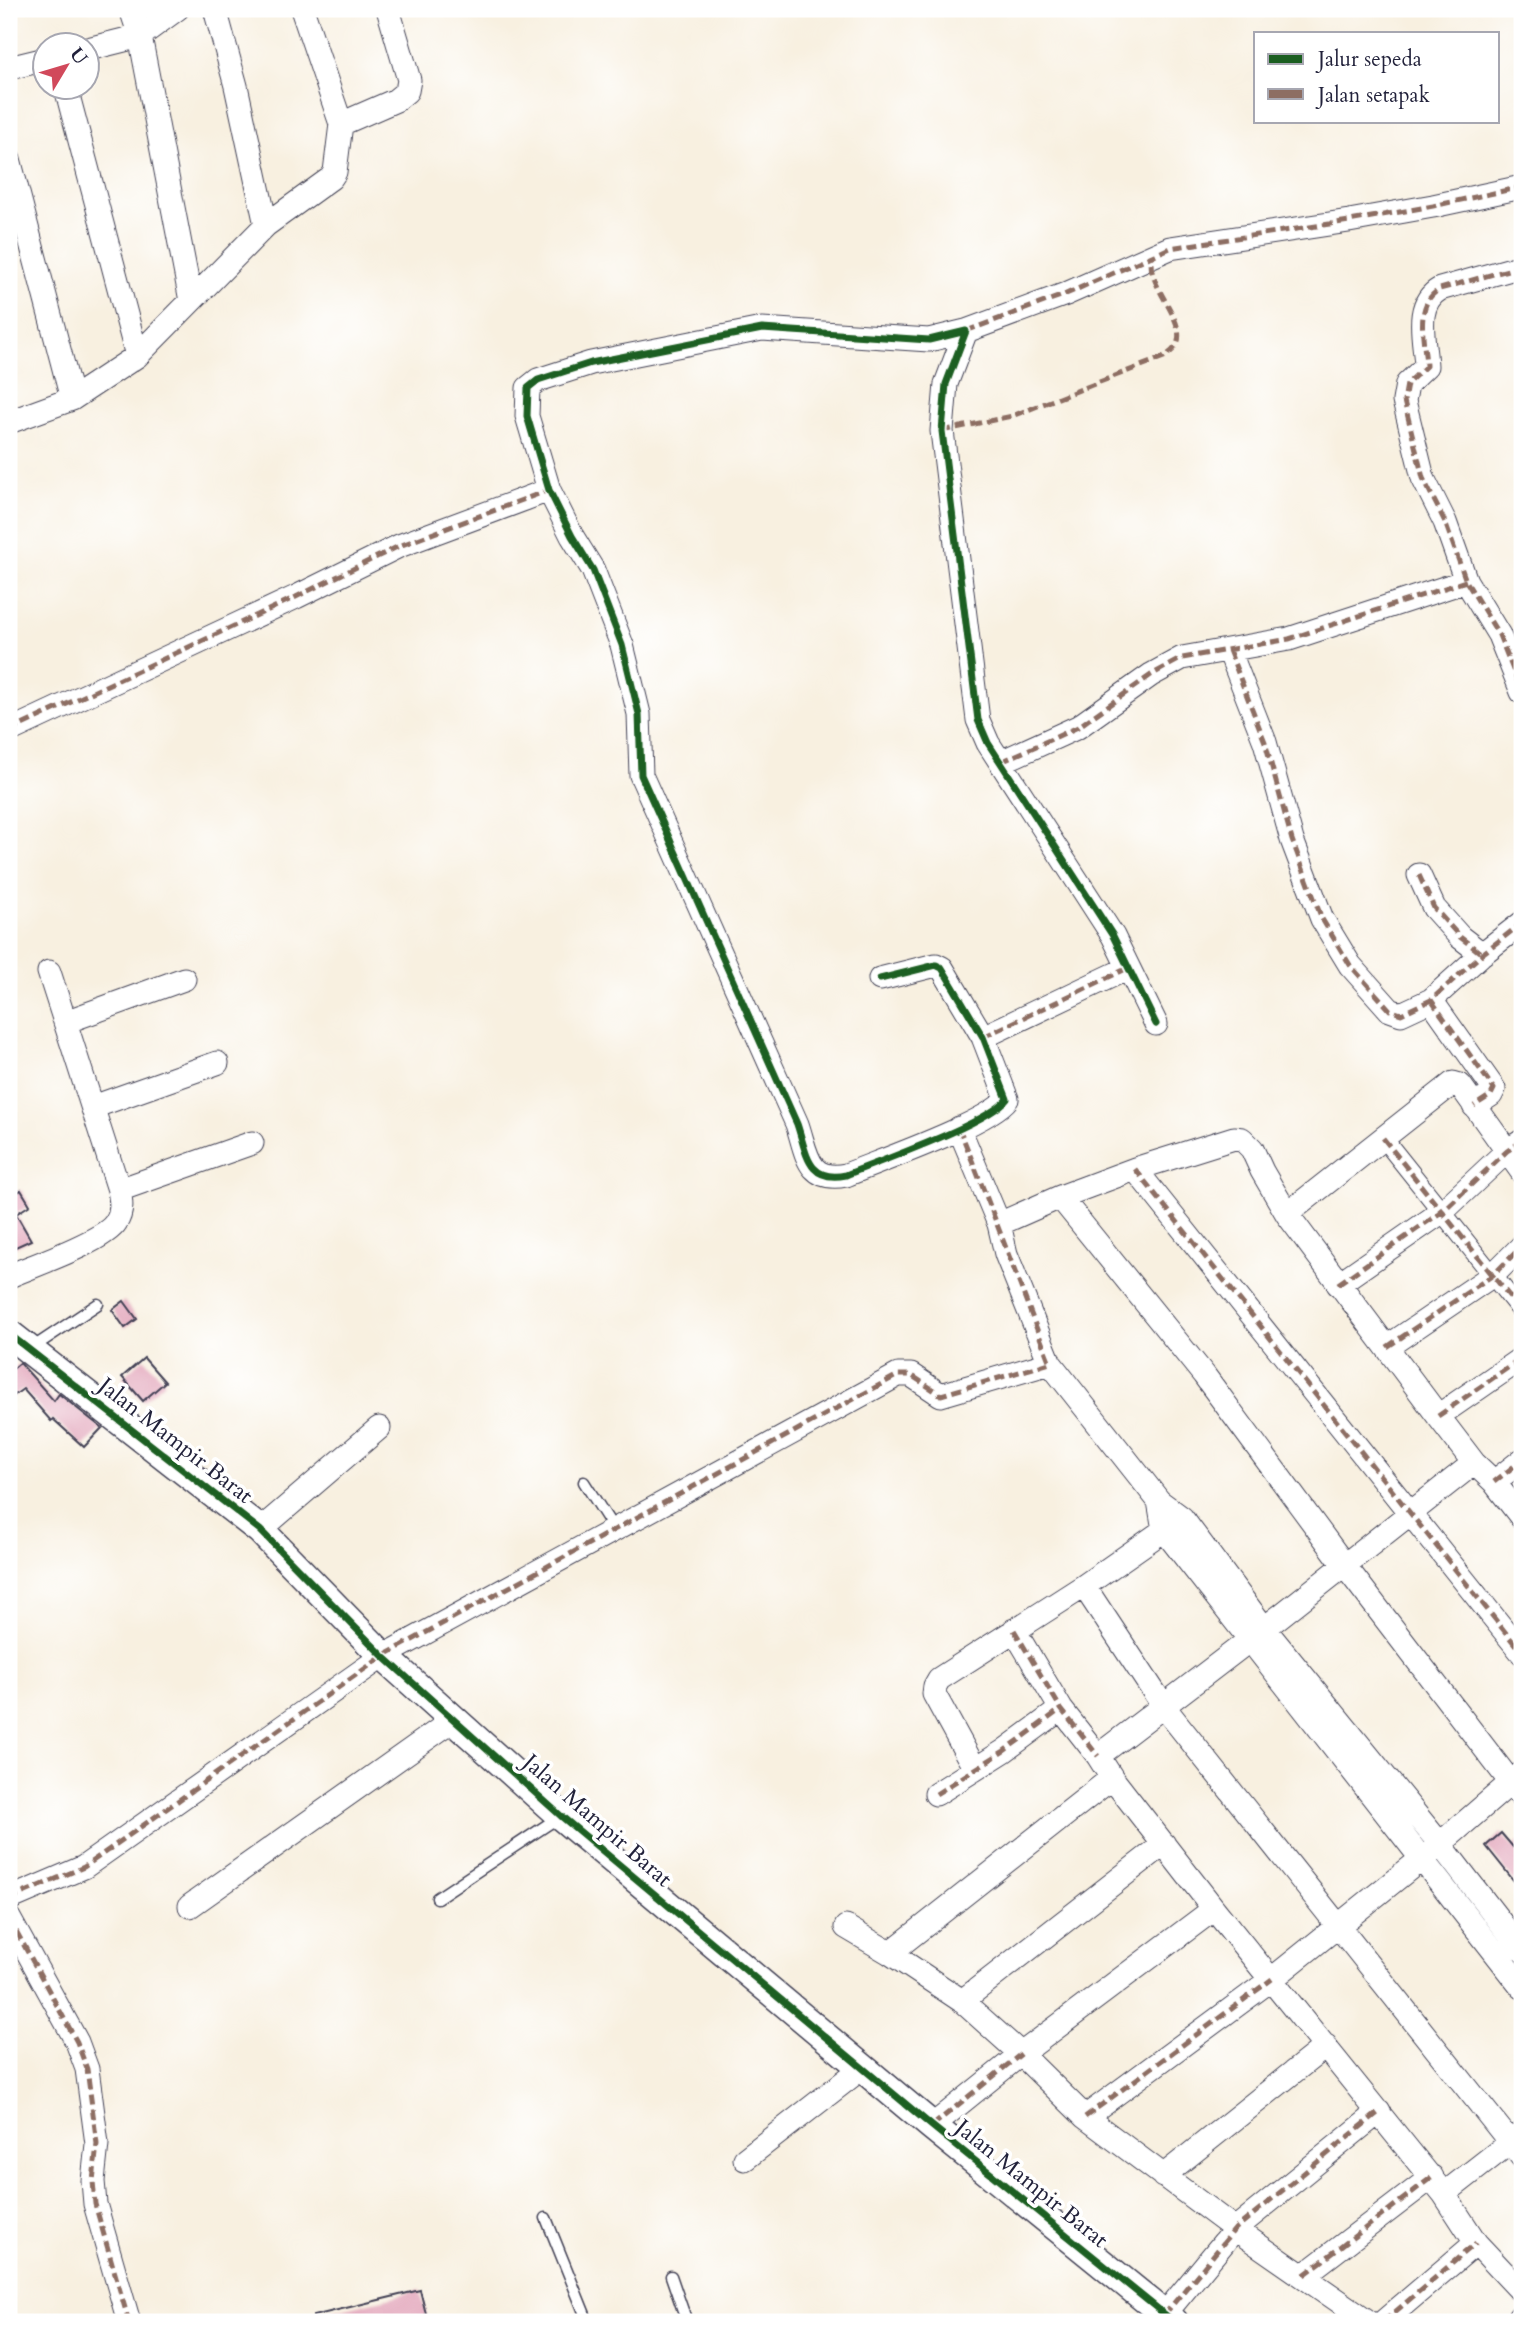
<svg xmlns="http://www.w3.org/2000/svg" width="1531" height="2331" font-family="Cardo,serif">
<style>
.building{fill:#e1a1b7}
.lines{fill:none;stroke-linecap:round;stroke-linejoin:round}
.service-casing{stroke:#424154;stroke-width:13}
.pedestrian-casing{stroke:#424154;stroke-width:20}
.minor-casing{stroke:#424154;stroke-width:25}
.tertiary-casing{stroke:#424154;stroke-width:31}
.service{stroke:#fff;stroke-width:10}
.pedestrian{stroke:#fff;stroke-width:18}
.minor{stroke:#fff;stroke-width:23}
.tertiary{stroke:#fff;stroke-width:28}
.quiet{stroke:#8d6e63;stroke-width:5;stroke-dasharray:10 5;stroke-linecap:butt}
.cycleway-casing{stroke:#fff;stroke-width:11}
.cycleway{stroke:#1b5e20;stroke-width:7}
.labels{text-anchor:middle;stroke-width:7;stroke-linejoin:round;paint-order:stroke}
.street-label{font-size:23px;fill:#22223b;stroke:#fff}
</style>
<rect width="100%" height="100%" fill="#fff"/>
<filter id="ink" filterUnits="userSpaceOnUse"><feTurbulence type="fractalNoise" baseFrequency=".0143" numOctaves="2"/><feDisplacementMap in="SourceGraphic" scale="14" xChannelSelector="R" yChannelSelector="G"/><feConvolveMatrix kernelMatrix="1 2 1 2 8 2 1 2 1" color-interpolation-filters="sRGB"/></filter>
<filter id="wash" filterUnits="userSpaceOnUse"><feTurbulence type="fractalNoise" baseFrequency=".00686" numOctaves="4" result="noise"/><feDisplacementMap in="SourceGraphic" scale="28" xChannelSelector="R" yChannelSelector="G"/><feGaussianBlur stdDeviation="1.57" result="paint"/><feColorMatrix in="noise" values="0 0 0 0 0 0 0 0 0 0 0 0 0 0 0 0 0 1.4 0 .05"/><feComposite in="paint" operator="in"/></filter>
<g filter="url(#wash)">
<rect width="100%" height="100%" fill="#f8f0e0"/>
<g id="blocks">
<path class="building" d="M21,1190L30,1205L16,1214L31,1240L9,1250V1198Z
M124,1301L137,1319L125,1328L112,1310Z
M144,1358L165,1382L143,1401L122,1377Z
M20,1363L54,1401L59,1394L102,1428L84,1447L53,1419L51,1421L23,1389L9,1399V1372Z
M1501,1833L1513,1847L1522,1839V1891L1486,1846Z
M420,2290L428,2322H313V2316Z"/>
</g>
</g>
<g filter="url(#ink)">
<use href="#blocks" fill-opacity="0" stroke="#424154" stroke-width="2"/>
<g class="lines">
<g class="service-casing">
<path id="service" d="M32,1348L98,1304
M584,1482L614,1529
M437,1898L559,1817
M546,2218L588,2322
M671,2276L687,2322"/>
</g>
<g class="pedestrian-casing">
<path id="pedestrian" d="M1383,1138L1522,1312"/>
</g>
<g class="minor-casing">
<path id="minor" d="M131,9L140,36L177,9
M215,9L236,86L266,225
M302,9L341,124L396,100L407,91L409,80L388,9
M88,49L140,36L191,301
M9,68L46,59
M66,88L137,356
M9,159L72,399
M1522,266L1440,289C1413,304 1425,341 1426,366L1407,384L1404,401L1423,478L1445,522L1466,581L1499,635L1522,692
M966,331L1066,294L1170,248L1349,221L1433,206L1522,187
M9,422L72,399L137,356L266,225L331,178L335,172L341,124
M1229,650L1265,742L1292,840L1322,919L1350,965L1390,1010L1401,1014L1431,1000L1482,954L1522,923
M9,731L296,597L399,546L549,490
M1001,762L1078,727L1151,675L1182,658L1289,639L1466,581
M1419,875L1434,908L1460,937L1482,954
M880,979L936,965L942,968L983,1037L1007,1099C989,1123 880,1161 846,1175C807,1183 807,1153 797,1124L641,775L639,714L622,645L593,570L572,536L549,490L527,416L528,388L538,380L591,363L762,329L929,340L966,331L946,384L942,431L978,720L988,743L1113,936L1156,1024
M1431,1000L1494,1089L1491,1095L1474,1106
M65,1022L184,979
M983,1037L1128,968
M93,1107L217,1063
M959,1128L999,1224L1006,1254L1050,1363L1159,1501L1182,1518L1264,1628L1440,1844L1522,1950
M1135,1169L1522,1653
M119,1190L252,1143
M1060,1197L1204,1375L1345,1566L1522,1797
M1287,1214L1438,1416L1474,1463L1494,1482L1522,1518
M999,1224L1060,1197L1135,1169L1234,1138L1242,1139L1252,1149L1262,1171L1287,1214L1453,1083L1460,1085L1522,1172
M9,1276C32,1266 105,1241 116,1222C123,1212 121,1200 119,1190L49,972
M1338,1284L1443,1211L1507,1151L1522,1141
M1387,1347L1493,1275L1522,1246
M1438,1416L1522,1358
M1494,1482L1522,1460
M1159,1501L1164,1530L1522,1987
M260,1530L379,1428
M1084,1586L1164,1707L1522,2157
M1014,1630L1061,1709L1098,1756L1112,1778L1214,1909L1444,2194
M1098,1756L1251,1639L1474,1463
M975,1769L934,1694L935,1686L939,1679L1084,1586L1177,1521
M936,1794L1004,1751L1061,1709
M9,1899L84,1867L383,1656L898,1375H911L941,1395L1050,1363
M190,1906L453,1720
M9,1918L77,2042L87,2069L97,2144L93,2181L95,2204L129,2322
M846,1927L890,1953L962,2001L1021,2054L1085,2117L1235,2229L1369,2322
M890,1953L1112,1778
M962,2001L1164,1844
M1085,2117L1272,1979L1440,1844L1522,1773
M932,2126L1021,2054L1214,1909
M1522,2133L1444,2194L1476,2243L1522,2292
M745,2159L862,2068
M1163,2176L1326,2046
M1304,2275L1432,2177
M1164,2315L1235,2229L1379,2112
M1383,2322L1476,2243
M1516,2322L1522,2314"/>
</g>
<g class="tertiary-casing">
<path id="tertiary" d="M9,1334L260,1530L383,1656L561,1816L932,2126L1174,2322"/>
</g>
<use href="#service" class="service"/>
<use href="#pedestrian" class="pedestrian"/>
<use href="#minor" class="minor"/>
<use href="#tertiary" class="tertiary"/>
<path class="quiet" d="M1522,266L1440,289C1413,304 1425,341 1426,366L1407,384L1404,401L1423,478L1445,522L1466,581L1499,635L1522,692
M966,331L1066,294L1170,248L1349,221L1433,206L1522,187
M942,431L1012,416L1164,357C1168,354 1173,351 1176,346C1190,322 1144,284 1152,257
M1229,650L1265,742L1292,840L1322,919L1350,965L1390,1010L1401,1014L1431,1000L1482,954L1522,923
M9,731L296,597L399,546L549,490
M1001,762L1078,727L1151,675L1182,658L1289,639L1466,581
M1419,875L1434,908L1460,937L1482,954
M1431,1000L1494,1089L1491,1095L1474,1106
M983,1037L1128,968
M1383,1138L1522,1312
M1135,1169L1522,1653
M1338,1284L1443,1211L1507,1151L1522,1141
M1387,1347L1493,1275L1522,1246
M1438,1416L1522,1358
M1494,1482L1522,1460
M1014,1630L1061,1709L1098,1756
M936,1794L1004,1751L1061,1709
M9,1899L84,1867L383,1656L898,1375H911L941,1395L1050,1363C1019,1284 991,1206 959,1128
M9,1918L77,2042L87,2069L97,2144L93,2181L95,2204L129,2322
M1085,2117L1272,1979
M932,2126L1021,2054
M1304,2275L1432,2177
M1164,2315L1235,2229L1379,2112
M1383,2322L1476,2243"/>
<g class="cycleway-casing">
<path id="cycleway" d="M880,979L936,965L942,968L983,1037L1007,1099C989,1123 880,1161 846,1175C807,1183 807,1153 797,1124L641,775L639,714L622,645L593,570L572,536L549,490L527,416L528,388L538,380L591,363L762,329L929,340L966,331L946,384L942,431L978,720L988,743L1113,936L1156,1024
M9,1334L260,1530L383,1656L561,1816L932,2126L1174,2322"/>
</g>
<use href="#cycleway" class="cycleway"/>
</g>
</g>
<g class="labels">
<g class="street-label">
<text transform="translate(176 1440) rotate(38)" y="8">Jalan Mampir Barat</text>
<text transform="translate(598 1820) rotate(41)" y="8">Jalan Mampir Barat</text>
<text transform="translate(1032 2183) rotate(39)" y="8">Jalan Mampir Barat</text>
</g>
</g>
<rect width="1531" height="2331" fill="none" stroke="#fff" stroke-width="35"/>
<rect x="1254" y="32" width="245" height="91" fill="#ffffff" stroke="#a7a7b1" stroke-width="2"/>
<rect x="1268" y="54" width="35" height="10" fill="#1b5e20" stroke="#a7a7b1" stroke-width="2"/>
<text x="1318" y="66" font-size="21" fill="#22223b">Jalur sepeda</text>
<rect x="1268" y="89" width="35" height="10" fill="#8d6e63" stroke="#a7a7b1" stroke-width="2"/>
<text x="1318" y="102" font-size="21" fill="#22223b">Jalan setapak</text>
<g transform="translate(66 66) rotate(52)"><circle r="33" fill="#ffffff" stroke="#a7a7b1" stroke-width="2"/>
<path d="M0-5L12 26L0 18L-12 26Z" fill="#d1495b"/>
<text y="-10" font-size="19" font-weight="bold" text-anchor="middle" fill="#22223b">U</text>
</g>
</svg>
